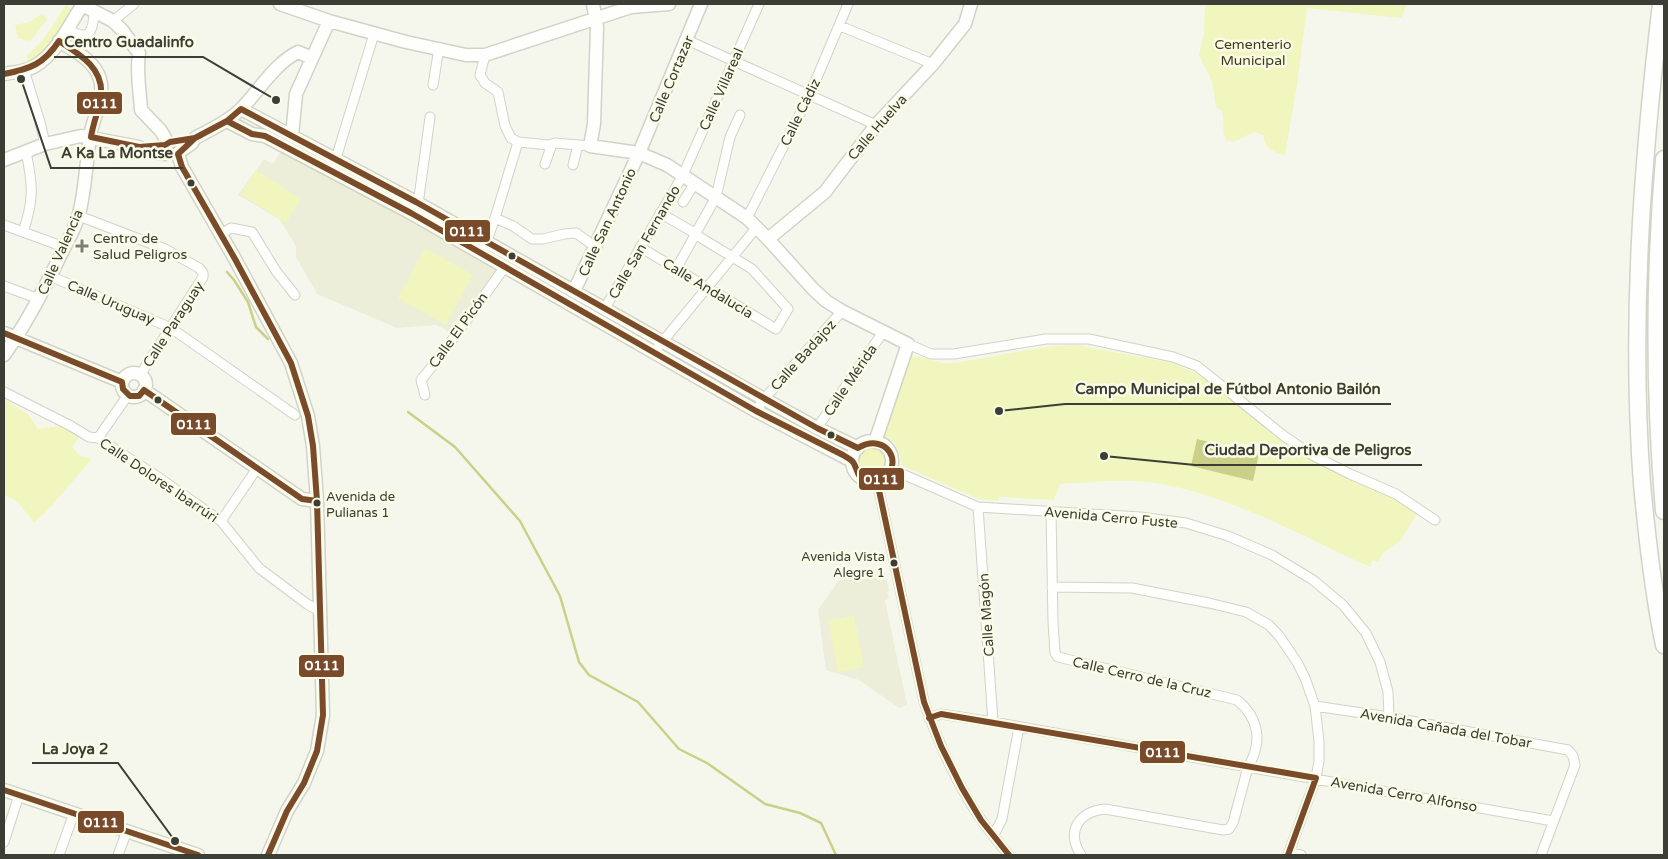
<svg xmlns="http://www.w3.org/2000/svg" width="1668" height="859" font-family="'Varela Round',sans-serif">
<style>
.built{fill:#eceeda}
.green{fill:#f0f6bd}
.water{fill:#cbd088}
.lines{fill:none;stroke-linecap:round;stroke-linejoin:round}
.stream{stroke:#cbd088;stroke-width:2.5}
.street-casing{stroke:#d1d2c9;stroke-width:11}
.secondary-casing{stroke:#d1d2c9;stroke-width:15}
.highway-casing{stroke:#d1d2c9;stroke-width:19}
.street{stroke:#fefefc;stroke-width:9}
.secondary{stroke:#fefefc;stroke-width:12}
.highway{stroke:#fefefc;stroke-width:16}
.bus-1-casing{stroke:#fafce7;stroke-width:10}
.bus-1{stroke:#7a4b2a;stroke-width:6}
.bus-dot{fill:#3c3d35;stroke:#fafce7;stroke-width:2}
.poi-dot{fill:#7d7e75;stroke:#fafce7;stroke-width:2}
.labels{text-anchor:middle;stroke-width:5;stroke-linejoin:round;paint-order:stroke}
.bus-label{font-size:13px;fill:#3c3d35;stroke:#fafce7;text-anchor:start}
.park-label{font-size:14px;fill:#3b3e14;stroke:#fafce7}
.street-label{font-size:14px;fill:#3c3d35;stroke:#fafce7}
.poi-label{font-size:14px;fill:#3c3d35;stroke:#fafce7;text-anchor:start}
.leader{fill:none;stroke:#3c3d35;stroke-width:2}
.callout-dot{fill:#3c3d35;stroke:#fafce7;stroke-width:2}
.callout-label{font-size:15px;text-anchor:middle;font-weight:bold;fill:#3c3d35;stroke:#fafce7;stroke-width:5;stroke-linejoin:round;paint-order:stroke}
.line-badge{stroke:#fafce7;stroke-width:2}
.badge-label{font-size:14px;text-anchor:middle;font-weight:bold;fill:#fff}
</style>
<rect width="100%" height="100%" fill="#f6f7ec"/>
<path class="built" d="M281,151L408,218L498,269L452,336L443,328L436,325L397,328L317,294L296,257V246L279,219L238,195L264,159L273,164Z
M885,572L889,591L887,592L889,598L885,600L907,705L899,708L859,680L826,670L818,610L839,580Z"/>
<path class="green" d="M66,4L71,9L49,48L28,65L27,55C45,42 55,22 66,4Z
M1205,4H1407L1401,18L1307,8L1297,85L1285,155C1273,152 1265,149 1263,135L1254,132L1233,142L1226,140C1221,130 1225,121 1222,111L1216,107L1212,81L1199,55L1204,33Z
M41,14H44L47,20L30,41L18,38L15,25L30,22Z
M256,170L301,199L286,223L241,194Z
M425,248L473,275L446,325L398,298Z
M1076,345L1172,363C1219,378 1249,419 1289,446C1329,473 1377,487 1418,512L1401,540L1383,553L1378,562L1373,560L1370,567C1302,536 1236,498 1162,484C1129,478 1094,482 1060,484L1054,500L999,497V501L978,499L901,465C901,451 896,441 883,435L907,359C920,351 934,364 948,363C958,363 969,360 979,359C1011,353 1043,346 1076,345Z
M4,399L29,415L38,429L61,426L79,437L72,447L80,456L92,459L53,504L34,523L18,502L4,495Z
M859 461a13 13 0 1 1 26 0a13 13 0 1 1-26 0Z
M854,615L864,667L838,672L828,621Z"/>
<path class="water" d="M1197,439L1259,454L1253,481L1191,466Z"/>
<g class="lines">
<path class="stream" d="M227,272L234,280L248,302L256,327L268,339
M408,412L455,447L520,521L560,596L579,662L589,675L638,702L679,749L707,763L765,804L800,813L821,823L836,855"/>
<g class="street-casing">
<path id="street" d="M113,21L134,4
M840,26L933,64
M67,29C88,41 93,35 94,12
M687,40L876,125
M485,55L480,75L485,83L498,92L505,126L511,138L518,142L549,145L555,143L590,146
M24,70L40,122L45,144
M433,85L439,48
M333,163L337,155L374,34
M545,164L552,144
M573,165L578,145
M683,202L695,183
M414,207L419,197L430,117
M660,213L693,232
M79,216L165,249L199,268L203,273V277L140,375
M495,218L513,226L532,239H543L564,234L576,233L596,247
M747,218L810,94L848,4
M4,225L64,247
M697,231L716,197L730,137L740,115
M23,232C34,200 33,185 26,152
M221,234L231,228L252,232L276,271L295,295
M485,246L495,218L518,142
M640,247L776,329L788,309L752,269L698,236
M676,269L694,237
M50,276L171,328L295,415
M4,286L39,299
M605,308L683,175L759,4
M908,344L931,354H954L1046,339H1089L1173,357L1197,366L1284,436L1312,455L1350,474L1396,494L1435,520
M654,352L757,227
M4,392L71,426L89,437L98,438L155,475L221,521L259,568L307,604L314,608H320
M425,395L421,380C451,344 477,305 505,267
M756,411L764,399L842,311
M817,428L883,332
M98,438L128,395
M891,469L978,507L1140,517L1186,523L1228,536L1272,555L1313,580L1343,605L1366,633L1380,662L1388,692L1389,717
M877,481L924,702C938,742 955,780 978,815C987,829 998,842 1009,855
M978,507L993,722
M1051,511L1053,622L1055,653L1058,657L1237,700C1259,718 1263,742 1248,767L1233,823L1229,829L1223,830L1105,809C1078,812 1066,832 1081,855
M221,521L258,467
M1052,587L1132,588L1209,603L1246,612L1269,625L1280,637L1297,662L1305,678L1315,706L1319,741V761L1316,778L1288,855
M1315,706L1389,717L1568,750L1573,756L1575,765L1541,855
M929,718L941,714L993,722L1553,821
M993,834L996,831L1002,819L1019,727
M4,842L19,795
M1289,853L1301,855
M59,855L74,813
M118,855L127,831"/>
</g>
<g class="secondary-casing">
<path id="secondary" d="M280,4L329,21L406,42L466,55H485L631,7L669,4
M593,4L597,27L594,124L590,146L639,153L667,165L747,218L768,239L813,289L826,301L842,311L908,344L875,442
M82,5L113,21L122,30L139,53C136,72 140,91 141,110L161,131L168,143
M4,74C14,72 26,72 35,66C57,53 69,25 83,4
M241,109L416,202L764,399L817,428L858,448
M227,121L252,134L265,136L411,213L756,411L852,461
M292,136L296,94L329,21
M179,152L192,143L195,138C211,129 228,122 241,109C259,91 274,64 298,52L312,58
M178,154L182,167L235,259L291,363L308,416L313,446L317,501L323,715L317,751L304,783L287,811L268,855
M4,160L45,144L81,136L139,147L144,151L165,154
M768,239L825,192L876,125L933,64L965,24L971,4
M574,291L639,153L701,4
M4,333L122,382
M4,355C27,323 45,288 62,252C68,240 76,227 79,214C86,187 86,159 91,131C95,114 105,97 100,79C94,60 75,51 59,41
M122 385a12 12 0 1 1 24 0a12 12 0 1 1-24 0Z
M144,390L302,499L317,501
M852 461a20 20 0 1 1 40 0a20 20 0 1 1-40 0Z
M4,790L198,855"/>
</g>
<g class="highway-casing">
<path id="highway" d="M1661,4C1642,163 1630,323 1642,484C1647,538 1653,592 1664,645
M1664,159C1654,276 1654,394 1664,511"/>
</g>
<use href="#street" class="street"/>
<use href="#secondary" class="secondary"/>
<use href="#highway" class="highway"/>
<g class="bus-1-casing">
<path id="bus-1" d="M4,74C30,69 44,64 59,41C79,54 104,68 101,96C99,110 93,123 91,137L139,147L165,145L170,142L195,138L201,135
M241,109L416,202L817,428L858,448C887,431 905,465 882,479C877,481 871,482 866,480C856,477 858,469 853,462C851,459 846,457 843,455L756,411L411,213L265,136L252,134L227,121Z
M227,121L195,138L178,154L182,167L235,259L291,363L308,416L313,446L317,501L323,715L317,751L304,783L287,811L268,855
M4,333L122,382L123,389L130,396H139L144,390L302,499L317,501
M877,481L924,702L941,746L962,788L981,820L1009,855
M929,718L941,714L1316,778L1288,855
M4,790L198,855"/>
</g>
<use href="#bus-1" class="bus-1"/>
</g>
<g class="bus-dot">
<circle cx="191" cy="183" r="4.5"/>
<circle cx="512" cy="256" r="4.5"/>
<circle cx="158" cy="400" r="4.5"/>
<circle cx="831" cy="435" r="4.5"/>
<circle cx="317" cy="503" r="4.5"/>
<circle cx="894" cy="563" r="4.5"/>
</g>
<path class="poi-dot" d="M79.5 238.5h5v5h5v5h-5v5h-5v-5h-5v-5h5z"/>
<g class="labels">
<g class="bus-label">
<text x="326" y="501">Avenida de<tspan x="326" dy="16">Pulianas 1</tspan></text>
<text x="885" y="561" text-anchor="end">Avenida Vista<tspan x="885" dy="16">Alegre 1</tspan></text>
</g>
<g class="park-label">
<text x="1253" y="49">Cementerio<tspan x="1253" dy="16">Municipal</tspan></text>
</g>
<g class="street-label">
<text transform="translate(671 79) rotate(-67)" y="5">Calle Cortazar</text>
<text transform="translate(721 89) rotate(-66)" y="5">Calle Villareal</text>
<text transform="translate(800 112) rotate(-64)" y="5">Calle Cádiz</text>
<text transform="translate(877 127) rotate(-49)" y="5">Calle Huelva</text>
<text transform="translate(607 222) rotate(-65)" y="5">Calle San Antonio</text>
<text transform="translate(644 242) rotate(-60)" y="5">Calle San Fernando</text>
<text transform="translate(60 252) rotate(-66)" y="5">Calle Valencia</text>
<text transform="translate(708 288) rotate(31)" y="5">Calle Andalucía</text>
<text transform="translate(111 302) rotate(23)" y="5">Calle Uruguay</text>
<text transform="translate(173 324) rotate(-57)" y="5">Calle Paraguay</text>
<text transform="translate(458 330) rotate(-54)" y="5">Calle El Picón</text>
<text transform="translate(803 355) rotate(-48)" y="5">Calle Badajoz</text>
<text transform="translate(850 380) rotate(-56)" y="5">Calle Mérida</text>
<text transform="translate(159 480) rotate(34)" y="5">Calle Dolores Ibarrúri</text>
<text transform="translate(1111 517) rotate(5)" y="5">Avenida Cerro Fuste</text>
<text transform="translate(986 615) rotate(-94)" y="5">Calle Magón</text>
<text transform="translate(1142 677) rotate(13)" y="5">Calle Cerro de la Cruz</text>
<text transform="translate(1446 728) rotate(10)" y="5">Avenida Cañada del Tobar</text>
<text transform="translate(1404 794) rotate(10)" y="5">Avenida Cerro Alfonso</text>
</g>
<g class="poi-label">
<text x="93" y="243">Centro de<tspan x="93" dy="16">Salud Peligros</tspan></text>
</g>
</g>
<path class="leader" d="M276 100L203 57H54M21 79L51 168H183M999 411L1065 404H1391M1104 456L1195 465H1422M175 841L118 763H32"/>
<g class="callout-dot">
<circle cx="276" cy="100" r="5"/>
<circle cx="21" cy="79" r="5"/>
<circle cx="999" cy="411" r="5"/>
<circle cx="1104" cy="456" r="5"/>
<circle cx="175" cy="841" r="5"/>
</g>
<g class="callout-label">
<text x="129" y="47">Centro Guadalinfo</text>
<text x="117" y="158">A Ka La Montse</text>
<text x="1228" y="394">Campo Municipal de Fútbol Antonio Bailón</text>
<text x="1308" y="455">Ciudad Deportiva de Peligros</text>
<text x="75" y="754">La Joya 2</text>
</g>
<g class="line-badge">
<rect x="76" y="91" width="47" height="24" rx="5" fill="#7a4b2a"/>
<rect x="444" y="219" width="47" height="24" rx="5" fill="#7a4b2a"/>
<rect x="170" y="412" width="47" height="24" rx="5" fill="#7a4b2a"/>
<rect x="858" y="467" width="47" height="24" rx="5" fill="#7a4b2a"/>
<rect x="298" y="654" width="47" height="24" rx="5" fill="#7a4b2a"/>
<rect x="1139" y="740" width="47" height="24" rx="5" fill="#7a4b2a"/>
<rect x="77" y="810" width="48" height="24" rx="5" fill="#7a4b2a"/>
</g>
<g class="badge-label">
<text x="100" y="108">0111</text>
<text x="467" y="236">0111</text>
<text x="194" y="429">0111</text>
<text x="881" y="484">0111</text>
<text x="322" y="670">0111</text>
<text x="1163" y="757">0111</text>
<text x="101" y="827">0111</text>
</g>
<rect width="1668" height="859" fill="none" stroke="#3c3d35" stroke-width="10"/>
</svg>
